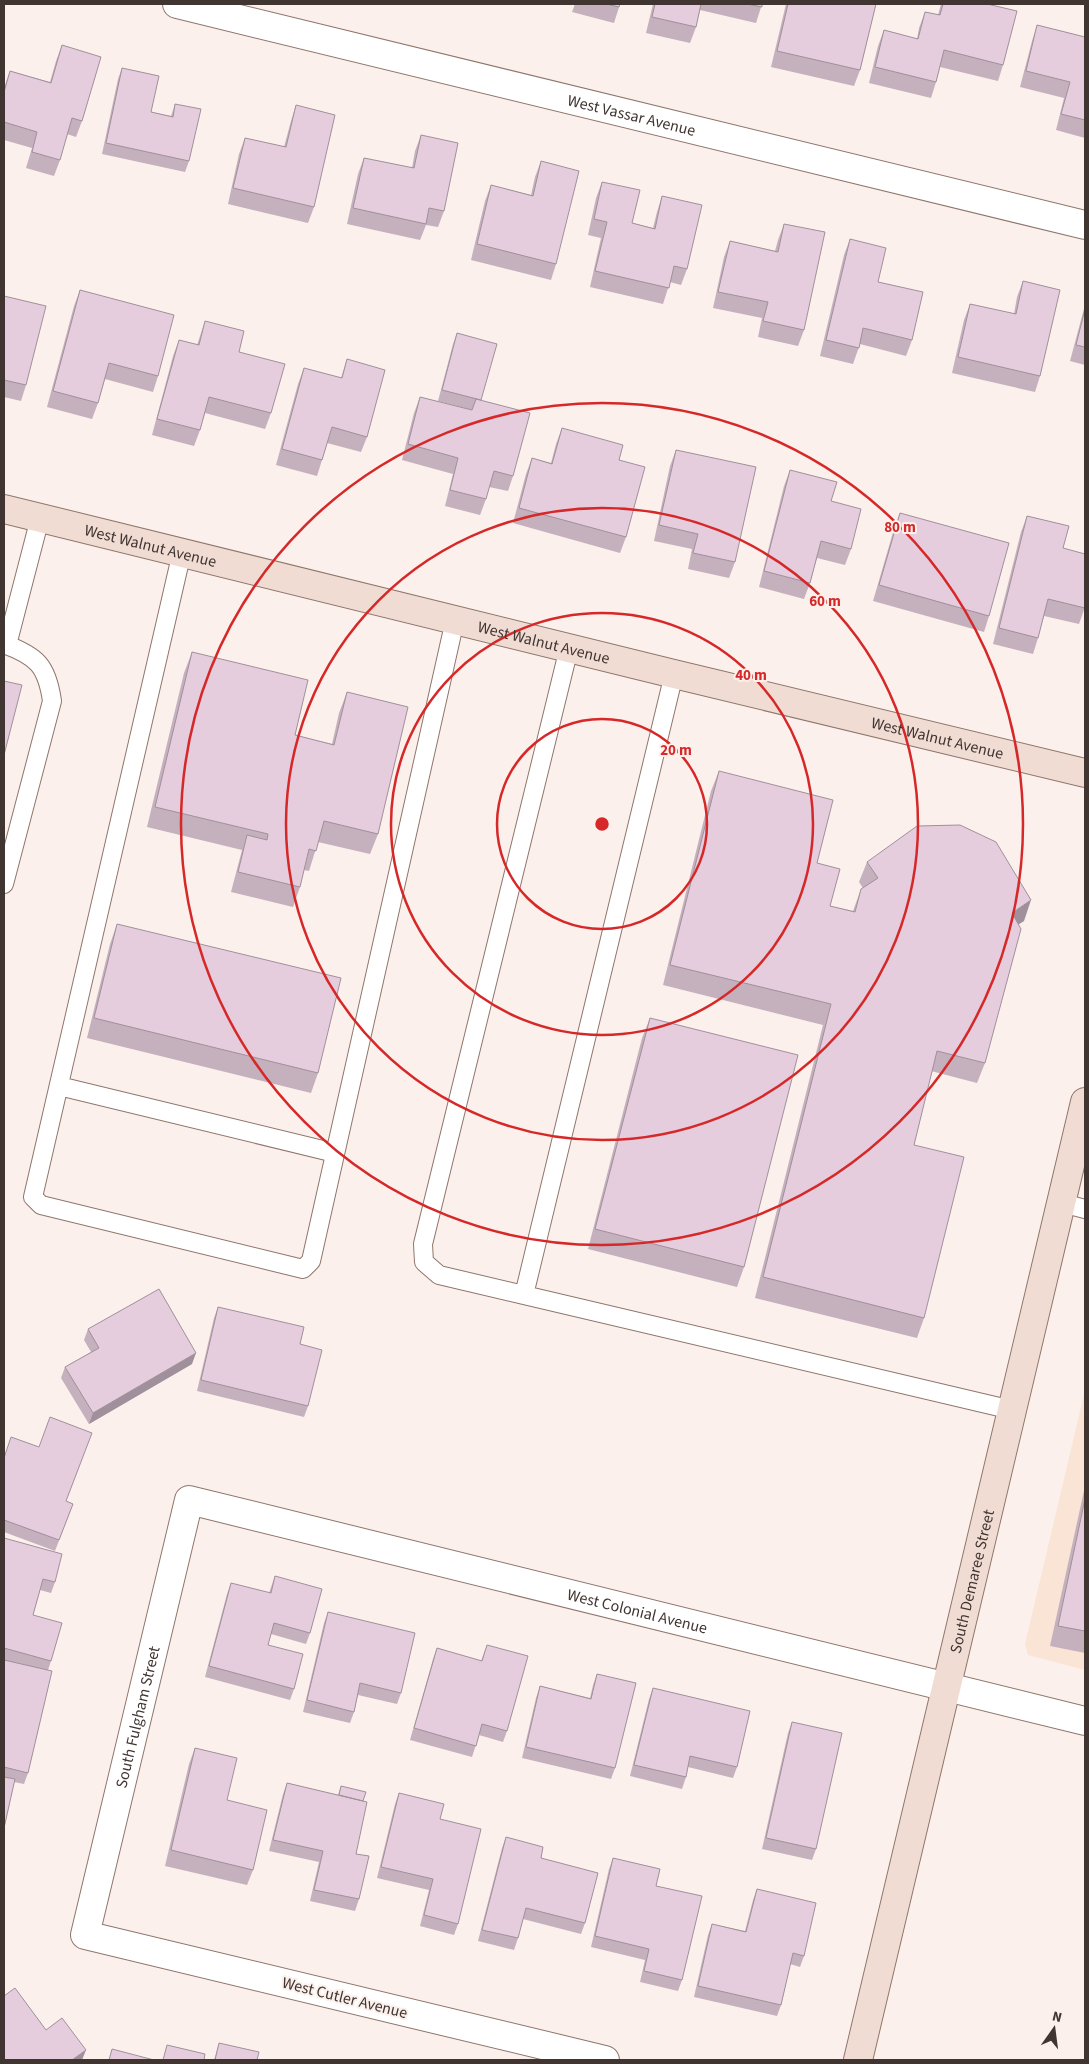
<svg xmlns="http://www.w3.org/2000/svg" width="1089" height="2064" font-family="'Source Sans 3',sans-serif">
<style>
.commercial{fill:#fae4d6}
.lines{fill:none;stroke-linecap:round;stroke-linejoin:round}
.service-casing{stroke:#8f766c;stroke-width:20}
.minor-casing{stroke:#8f766c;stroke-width:30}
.secondary-casing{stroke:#8f766c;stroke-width:30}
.service{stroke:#fff;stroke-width:18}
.minor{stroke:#fff;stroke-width:28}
.secondary{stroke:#f1dcd4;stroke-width:28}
.wall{fill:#c5b0be}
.shaded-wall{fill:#a0909b}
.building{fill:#e5cddd;stroke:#a0909b}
.ring{fill:none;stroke:#d62828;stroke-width:2.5}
.labels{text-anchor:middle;stroke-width:4;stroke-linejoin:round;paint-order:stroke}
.street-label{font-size:16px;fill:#403531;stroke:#fbf0eb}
.centre{fill:#d62828;stroke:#fbf0eb;stroke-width:2.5}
.ring-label{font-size:15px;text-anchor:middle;font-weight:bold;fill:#d62828;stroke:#fbf0eb;stroke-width:4;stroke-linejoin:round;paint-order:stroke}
</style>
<rect width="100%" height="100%" fill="#fbf0eb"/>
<path class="commercial" d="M1085,1390V1670L1028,1655L1025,1644Z"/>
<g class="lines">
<g class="service-casing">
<path id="service" d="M182,552L33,1197L41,1205L303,1269L311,1261L455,620
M4,644C37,656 47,666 52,701L4,884
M7,645L40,518
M569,648L423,1244L424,1262L439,1275L524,1295L674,674
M59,1086L335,1153
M1062,1203L1085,1209
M524,1295L1012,1410"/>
</g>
<g class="minor-casing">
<g id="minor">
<path id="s1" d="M177,4L1085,225"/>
<path id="s2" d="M605,2060L85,1935L189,1500L1085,1721"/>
</g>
</g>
<g class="secondary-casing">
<g id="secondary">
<path id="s3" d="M4,509L674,674L1085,773"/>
<path id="s4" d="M858,2060L1085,1102"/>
</g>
</g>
<use href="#service" class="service"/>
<use href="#minor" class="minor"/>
<use href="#secondary" class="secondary"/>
</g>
<path class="wall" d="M575,4H620L614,23L572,12Z
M653,4H762L756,23L700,10L696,27L690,43L646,33Z
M786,4H876L860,70L854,86L771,67Z
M941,4H987L1003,65L998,81L940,67L936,82L931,98L869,83L878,46L884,30L917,39L919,28L925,12L938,15Z
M1037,25L1085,37V138L1056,130L1064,98L1020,87L1032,41Z
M62,45L82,121L76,137L67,134L60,160L54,176L26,168L32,148L4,140V88L10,71L50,82L56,61Z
M122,68L151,112L171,116L175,104L189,161L185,172L102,154L118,79Z
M296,105L314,207L308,223L228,204L239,154L245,138L284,147L291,121Z
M421,135L444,211L438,227L426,225L420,240L347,224L358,174L364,158L412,168L415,151Z
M541,161L556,264L551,280L471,260L485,201L491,185L531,195L535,177Z
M602,182L632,223L653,228L657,212L662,196L687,269L681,285L670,282L663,304L590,287L601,238L588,235L596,198Z
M784,224L804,330L798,346L758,337L762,318L713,308L724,257L730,241L775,251L778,240Z
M850,239L878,282L912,340L906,356L860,344L853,364L820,356L844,255Z
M1023,281L1040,376L1035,392L952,373L964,320L970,304L1014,314L1017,297Z
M80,290L158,376L153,392L105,379L98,403L92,419L47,407L74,306Z
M4,296L26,385L21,401L4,397Z
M1085,305V365L1070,361Z
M205,321L239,352L271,413L265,429L205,413L200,430L194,446L152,435L173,356L179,340L197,345Z
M457,333L481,400L513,476L508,491L489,487L486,499L480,515L445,506L453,474L402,460L414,413L420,397L471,410H472L438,401L453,344Z
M347,359L367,437L361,452L327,443L322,460L317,476L276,465L298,384L304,368L341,378Z
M562,428L619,460L626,537L620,553L513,523L526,474L532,458L551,463L556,444Z
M676,450L735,562L729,578L688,569L692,549L654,541L670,466Z
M790,470L831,501L851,549L845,565L817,558L810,583L804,599L759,587L784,486Z
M900,513L989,616L984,632L873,601L894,529Z
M1027,516L1063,548L1085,607L1079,624L1044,616L1038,638L1033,654L993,644L1021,532Z
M192,652L295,735L332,744L339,713L347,692L378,834L370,854L318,842L309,871L304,870L300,887L293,907L231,892L242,850L147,827L184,673Z
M719,771L817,863L830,906L853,911L861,889L863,888L859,882L867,862L1024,921L1018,924L985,1063L977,1083L931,1071L914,1145L924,1318L917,1338L755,1298L823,1025L663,985L711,791Z
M117,924L318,1073L311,1093L87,1038L110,944Z
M650,1018L744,1267L737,1287L588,1249L642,1038Z
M218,1307L300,1344L308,1406L304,1417L197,1391L214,1318Z
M88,1329L192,1364L89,1424L61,1378L65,1367L91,1352L84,1340Z
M39,1447L66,1501L73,1504L55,1551L4,1532V1458Z
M1085,1486V1653L1050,1646Z
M4,1538L55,1582L51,1593L40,1590L33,1615L51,1661L48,1670L28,1773L24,1784L14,1782L4,1829Z
M275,1576L310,1633L306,1644L271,1634L268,1645L294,1689L290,1700L205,1677L227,1594L231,1583L269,1593Z
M328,1612L401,1693L397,1704L358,1695L354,1712L350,1723L303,1712L324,1623Z
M487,1645L507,1731L503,1742L479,1735L472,1757L410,1740L433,1659L437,1648L481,1661Z
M597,1674L615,1768L611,1779L522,1758L536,1698L540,1686L590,1698L593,1685Z
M653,1688L737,1767L733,1778L688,1767L686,1777L682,1789L630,1776L649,1699Z
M792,1722L816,1849L812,1860L762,1849L788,1733Z
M195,1748L227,1800L253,1870L247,1885L165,1866L189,1764Z
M287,1783L338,1795L341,1786L363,1801L356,1854L359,1899L355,1911L310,1901L319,1862L269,1851L283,1794Z
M399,1793L440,1819L458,1924L454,1935L420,1926L429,1890L377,1878L395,1804Z
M506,1837L541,1858L585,1923L581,1934L523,1919L518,1938L514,1950L478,1941L502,1848Z
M613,1858L656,1886L682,1980L678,1991L640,1982L645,1960L591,1947L609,1869Z
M757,1889L804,1956L800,1967L790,1964L781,2005L777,2016L694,1997L708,1935L712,1924L745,1931L753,1900Z
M219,2043L257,2060H214Z"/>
<path class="shaded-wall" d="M1031,900L1024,921L1005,933L1012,913Z
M196,1353L192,1364L89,1424L93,1413Z
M86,2050L82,2060H72Z"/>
<path class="building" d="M606,4H620L619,7Z
M655,4H701L696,27L652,17Z
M747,4H762V7Z
M788,4H876L860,70L777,51Z
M943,4H987L1017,11L1003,65L944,50L936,82L875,67L884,30L918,39L925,12L940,15Z
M1037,25L1085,37V120L1061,114L1070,82L1026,71Z
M62,45L101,57L82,121L72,118L60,160L32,152L37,132L4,122V92L10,71L51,83Z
M122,68L159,76L151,112L173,117L175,104L201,109L189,161L106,143Z
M296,105L335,115L314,207L233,188L245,138L286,147Z
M421,135L458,143L444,211L429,208L426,224L353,208L364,158L414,168Z
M541,161L579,171L556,264L477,244L491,185L533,196Z
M602,182L640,190L632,223L655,229L662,196L702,205L687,269L674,266L669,288L595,271L607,222L594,219Z
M784,224L825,232L804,330L763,321L768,302L718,292L730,241L778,252Z
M850,239L886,248L878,282L923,292L912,340L863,328L859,348L826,340Z
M1023,281L1060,290L1040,376L958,357L970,304L1016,314Z
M80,290L174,315L158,376L109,363L98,403L53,391Z
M4,296L46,306L26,385L4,380Z
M1085,309V347L1076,345Z
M205,321L244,331L239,352L285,364L271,413L209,397L200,430L157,419L179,340L199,345Z
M457,333L497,344L481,400L442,390Z
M347,359L385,370L367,437L332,427L322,460L282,449L304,368L342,378Z
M420,397L472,410L476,399L530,413L513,476L494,471L486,499L450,490L458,458L408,444Z
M562,428L623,445L619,460L645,467L626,537L519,508L532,458L552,464Z
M676,450L756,467L735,562L693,553L698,534L659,525Z
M790,470L837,482L831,501L861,509L851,549L821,541L810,583L764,571Z
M900,513L1009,543L989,616L879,585Z
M1027,516L1069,526L1063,548L1085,554V608L1048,599L1038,638L999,628Z
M192,652L308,680L295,735L334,745L347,692L408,707L378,834L324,821L316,851L309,849L300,887L238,872L247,835L267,840L268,834L155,807Z
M4,681L22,685L4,755Z
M719,771L833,800L817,863L840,869L830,906L855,912L861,889L878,878L867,862L917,826L960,825L996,842L1031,900L1012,913L1021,929L985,1063L937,1051L914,1145L964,1157L924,1318L763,1277L831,1004L670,965Z
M117,924L341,978L318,1073L94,1018Z
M650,1018L798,1055L744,1267L595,1229Z
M159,1289L196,1353L93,1413L65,1367L99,1348L88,1329Z
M218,1307L304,1327L300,1344L322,1350L308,1406L201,1380Z
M50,1417L92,1433L66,1501L73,1504L59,1540L4,1520V1458L11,1437L39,1447Z
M1085,1499V1631L1058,1626Z
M4,1538L62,1554L55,1582L43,1579L33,1615L62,1623L51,1661L4,1648Z
M275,1576L322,1589L310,1633L274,1623L268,1645L303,1654L294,1689L209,1666L231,1583L271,1593Z
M328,1612L415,1633L401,1693L360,1683L354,1712L307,1700Z
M487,1645L528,1656L507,1731L482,1724L476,1746L414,1728L437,1648L482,1661Z
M4,1660L52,1671L28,1773L4,1767Z
M597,1674L636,1683L615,1768L526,1747L540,1686L591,1699Z
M653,1688L750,1711L737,1767L690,1756L686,1777L634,1765Z
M792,1722L842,1733L816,1849L766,1838Z
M195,1748L237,1758L227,1800L267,1810L253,1870L171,1850Z
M4,1777L15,1779L4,1828Z
M287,1783L367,1802L356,1854L369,1856L359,1899L314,1890L323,1851L273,1840Z
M341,1786L366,1792L363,1801L339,1795Z
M399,1793L444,1804L440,1819L481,1829L458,1924L424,1915L433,1879L381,1867Z
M506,1837L543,1847L541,1858L598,1873L585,1923L526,1908L518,1938L482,1930Z
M613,1858L660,1869L656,1886L702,1896L682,1980L644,1971L649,1949L595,1936Z
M757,1889L816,1903L804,1956L793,1953L781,2005L698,1986L712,1924L746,1932Z
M15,1988L46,2030L62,2018L86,2050L72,2060H4V1996Z
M219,2043L259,2052L257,2060H215Z
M167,2045L205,2054L204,2060H163Z
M112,2049L154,2060H109Z"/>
<g class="ring">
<circle cx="602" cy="824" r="105"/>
<circle cx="602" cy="824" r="211"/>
<circle cx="602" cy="824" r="316"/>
<circle cx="602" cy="824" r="421"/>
</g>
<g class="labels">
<g class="street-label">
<text dy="6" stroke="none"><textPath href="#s1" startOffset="468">West Vassar Avenue</textPath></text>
<text dy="6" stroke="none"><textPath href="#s3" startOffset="151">West Walnut Avenue</textPath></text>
<text dy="6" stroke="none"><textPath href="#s3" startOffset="556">West Walnut Avenue</textPath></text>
<text dy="6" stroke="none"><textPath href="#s3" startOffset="961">West Walnut Avenue</textPath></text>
<text dy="6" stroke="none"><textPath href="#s4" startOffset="492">South Demaree Street</textPath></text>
<text dy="6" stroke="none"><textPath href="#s2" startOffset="1444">West Colonial Avenue</textPath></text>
<text dy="6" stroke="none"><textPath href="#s2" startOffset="759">South Fulgham Street</textPath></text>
<text transform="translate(345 1997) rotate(14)" y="6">West Cutler Avenue</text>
</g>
</g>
<circle cx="602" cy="824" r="8" class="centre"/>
<g class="ring-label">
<text x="900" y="532">80 m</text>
<text x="825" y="606">60 m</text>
<text x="751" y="680">40 m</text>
<text x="676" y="755">20 m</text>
</g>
<rect width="1089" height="2064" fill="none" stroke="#403531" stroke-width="10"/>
<g transform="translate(1054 2029) rotate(14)" stroke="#fbf0eb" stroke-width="4" paint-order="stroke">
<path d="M0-4L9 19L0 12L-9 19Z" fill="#403531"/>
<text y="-8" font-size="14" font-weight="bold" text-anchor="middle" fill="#403531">N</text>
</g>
</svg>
